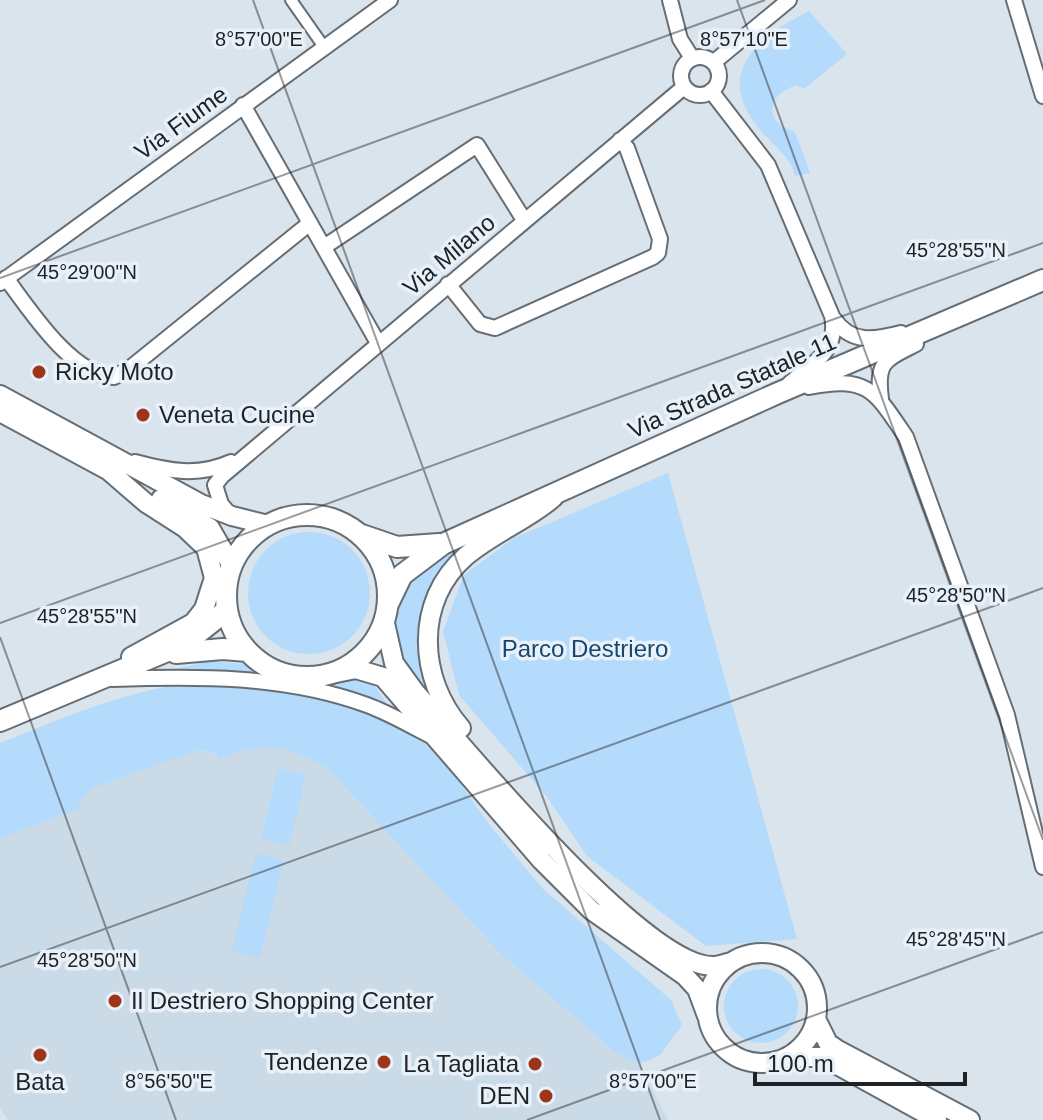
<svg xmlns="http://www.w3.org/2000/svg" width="1043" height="1120" font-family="Arial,sans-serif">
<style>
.built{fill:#cadae7}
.green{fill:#b4dafc}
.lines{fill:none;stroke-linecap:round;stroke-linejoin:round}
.pedestrian-casing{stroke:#666e75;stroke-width:14}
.minor-casing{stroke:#666e75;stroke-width:18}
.secondary-casing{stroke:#666e75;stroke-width:22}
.primary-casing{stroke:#666e75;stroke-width:24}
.pedestrian{stroke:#fff;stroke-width:10}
.minor{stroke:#fff;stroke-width:14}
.secondary{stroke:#fff;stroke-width:18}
.primary{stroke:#fff;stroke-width:20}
.ticks{fill:none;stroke:#1e2225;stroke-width:2;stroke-opacity:0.45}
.poi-dot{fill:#9d3519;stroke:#e8f1f9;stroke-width:3}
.labels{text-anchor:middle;stroke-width:7;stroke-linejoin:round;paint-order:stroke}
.street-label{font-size:24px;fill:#1e2225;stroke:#e8f1f9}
.poi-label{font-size:24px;fill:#1e2225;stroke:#e8f1f9;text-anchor:start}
.park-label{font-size:24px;fill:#17486e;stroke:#e8f1f9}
.ticks-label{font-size:20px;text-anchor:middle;fill:#1e2225;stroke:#e8f1f9;stroke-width:7;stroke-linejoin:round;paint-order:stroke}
</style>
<rect width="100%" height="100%" fill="#dae4ec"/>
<path class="built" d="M257,745L291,750L326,767L501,954L615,1052L639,1063L668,1120H8L0,1108V838L78,803L90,789L199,750L216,755L218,759Z"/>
<path class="green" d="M809,11L847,54L804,89L796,85C766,95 763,122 795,132L810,173L795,176C792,158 773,145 762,132C712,75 755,38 809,11Z
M668,473L797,939L706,946L587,856L547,797L459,695L443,631L464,575L514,538Z
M248 593a61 61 0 1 1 122 0a61 61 0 1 1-122 0Z
M458,550L426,606L419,632L428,684L422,689C374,622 387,585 458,550Z
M209,661L254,665L295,680L360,677L373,683L386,703C315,683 237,666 163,672Z
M214,682L326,699L357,707L413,733L447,764L488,823L543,889L671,1000L682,1025L661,1054L650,1060L639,1063L615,1052L501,954L326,767C279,744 268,741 218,759L216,754L199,750L90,789L77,809L0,838V743C72,715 135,685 214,682Z
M278,768L306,775L289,845L261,838Z
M256,854L284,861L260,958L232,951Z
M724 1006a37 37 0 1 1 74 0a37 37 0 1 1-74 0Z"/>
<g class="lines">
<g class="pedestrian-casing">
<path id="pedestrian" d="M291,0L324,47"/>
</g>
<g class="minor-casing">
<path id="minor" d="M670,0L680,39L692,58
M1014,0L1043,96
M681 76a19 19 0 1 1 38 0a19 19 0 1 1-38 0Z
M714,62L789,0
M711,91L768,165L832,316C839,350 814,363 790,383
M243,105L378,343
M324,247L477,145L524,220
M6,278C29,309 72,376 114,377L129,369L310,223
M0,283L390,0
M448,284L480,324L495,328L653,257L658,253L660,239L627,148L620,140
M834,319C851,344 874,340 901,333
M809,387C868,375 875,391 906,437L1007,715L1043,867
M881,399C876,361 885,360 916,344
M135,462C168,471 198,477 231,462
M231,516L221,504L215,485L222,476L684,87
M112,679C197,676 285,675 367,705C389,713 411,726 433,737"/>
</g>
<g class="secondary-casing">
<path id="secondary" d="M0,395L201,504L232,516L268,525
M0,412L117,475
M109,471L146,503L185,528L206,548L214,578L204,609L193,623L131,657
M161,499L210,528L232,566
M384,619L394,663L415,692C465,748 644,967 713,966C719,966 726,963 731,962
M326,675L356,669L383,677L542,861L591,910L685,976L697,989L707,1016
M461,728C418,679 414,601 466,556C493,533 526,521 553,498
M707 1008a55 55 0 1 1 110 0a55 55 0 1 1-110 0Z
M816,1019L828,1043L838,1050L970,1120
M789,1057H823L937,1120"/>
</g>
<g class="primary-casing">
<path id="primary" d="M226 596a81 81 0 1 1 162 0a81 81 0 1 1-162 0Z
M362,535L397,547L439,544
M388,604L402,575L443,544L778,393L1043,280
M176,653L223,649L247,651
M0,721L184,644L227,610"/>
</g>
<use href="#pedestrian" class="pedestrian"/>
<use href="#minor" class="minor"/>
<use href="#secondary" class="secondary"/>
<use href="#primary" class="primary"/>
</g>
<path class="ticks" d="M253,0L660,1120M737,0L1043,840M0,278L765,0M0,623L1043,243M0,637L176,1120M0,967L1043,588M527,1120L1043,932"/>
<g class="poi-dot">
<circle cx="39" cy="372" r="8"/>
<circle cx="143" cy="415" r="8"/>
<circle cx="115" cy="1001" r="8"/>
<circle cx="40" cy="1055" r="8"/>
<circle cx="384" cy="1062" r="8"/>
<circle cx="535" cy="1064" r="8"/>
<circle cx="546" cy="1096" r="8"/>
</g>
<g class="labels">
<g class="street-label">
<text transform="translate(181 123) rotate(-36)" y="8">Via Fiume</text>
<text transform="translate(449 255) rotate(-40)" y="8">Via Milano</text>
<text transform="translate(732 386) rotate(-24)" y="8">Via Strada Statale 11</text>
</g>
<g class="poi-label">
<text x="55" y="380">Ricky Moto</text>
<text x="159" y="423">Veneta Cucine</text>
<text x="131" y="1009">Il Destriero Shopping Center</text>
<text x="368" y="1070" text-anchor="end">Tendenze</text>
<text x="519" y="1072" text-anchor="end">La Tagliata</text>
<text x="40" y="1090" text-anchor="middle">Bata</text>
<text x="530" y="1104" text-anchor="end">DEN</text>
</g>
<g class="park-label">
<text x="585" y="657">Parco Destriero</text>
</g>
</g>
<g class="ticks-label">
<text x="259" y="46">8°57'00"E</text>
<text x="744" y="46">8°57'10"E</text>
<text x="956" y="257">45°28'55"N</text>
<text x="87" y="279">45°29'00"N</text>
<text x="956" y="602">45°28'50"N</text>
<text x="87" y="623">45°28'55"N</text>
<text x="956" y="946">45°28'45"N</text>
<text x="87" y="967">45°28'50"N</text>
<text x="169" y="1088">8°56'50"E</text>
<text x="653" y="1088">8°57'00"E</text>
</g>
<path d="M755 1072v12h210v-12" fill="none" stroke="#1e2225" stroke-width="4"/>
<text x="767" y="1072" font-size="24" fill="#1e2225" stroke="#e8f1f9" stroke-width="6" paint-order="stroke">100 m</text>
</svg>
